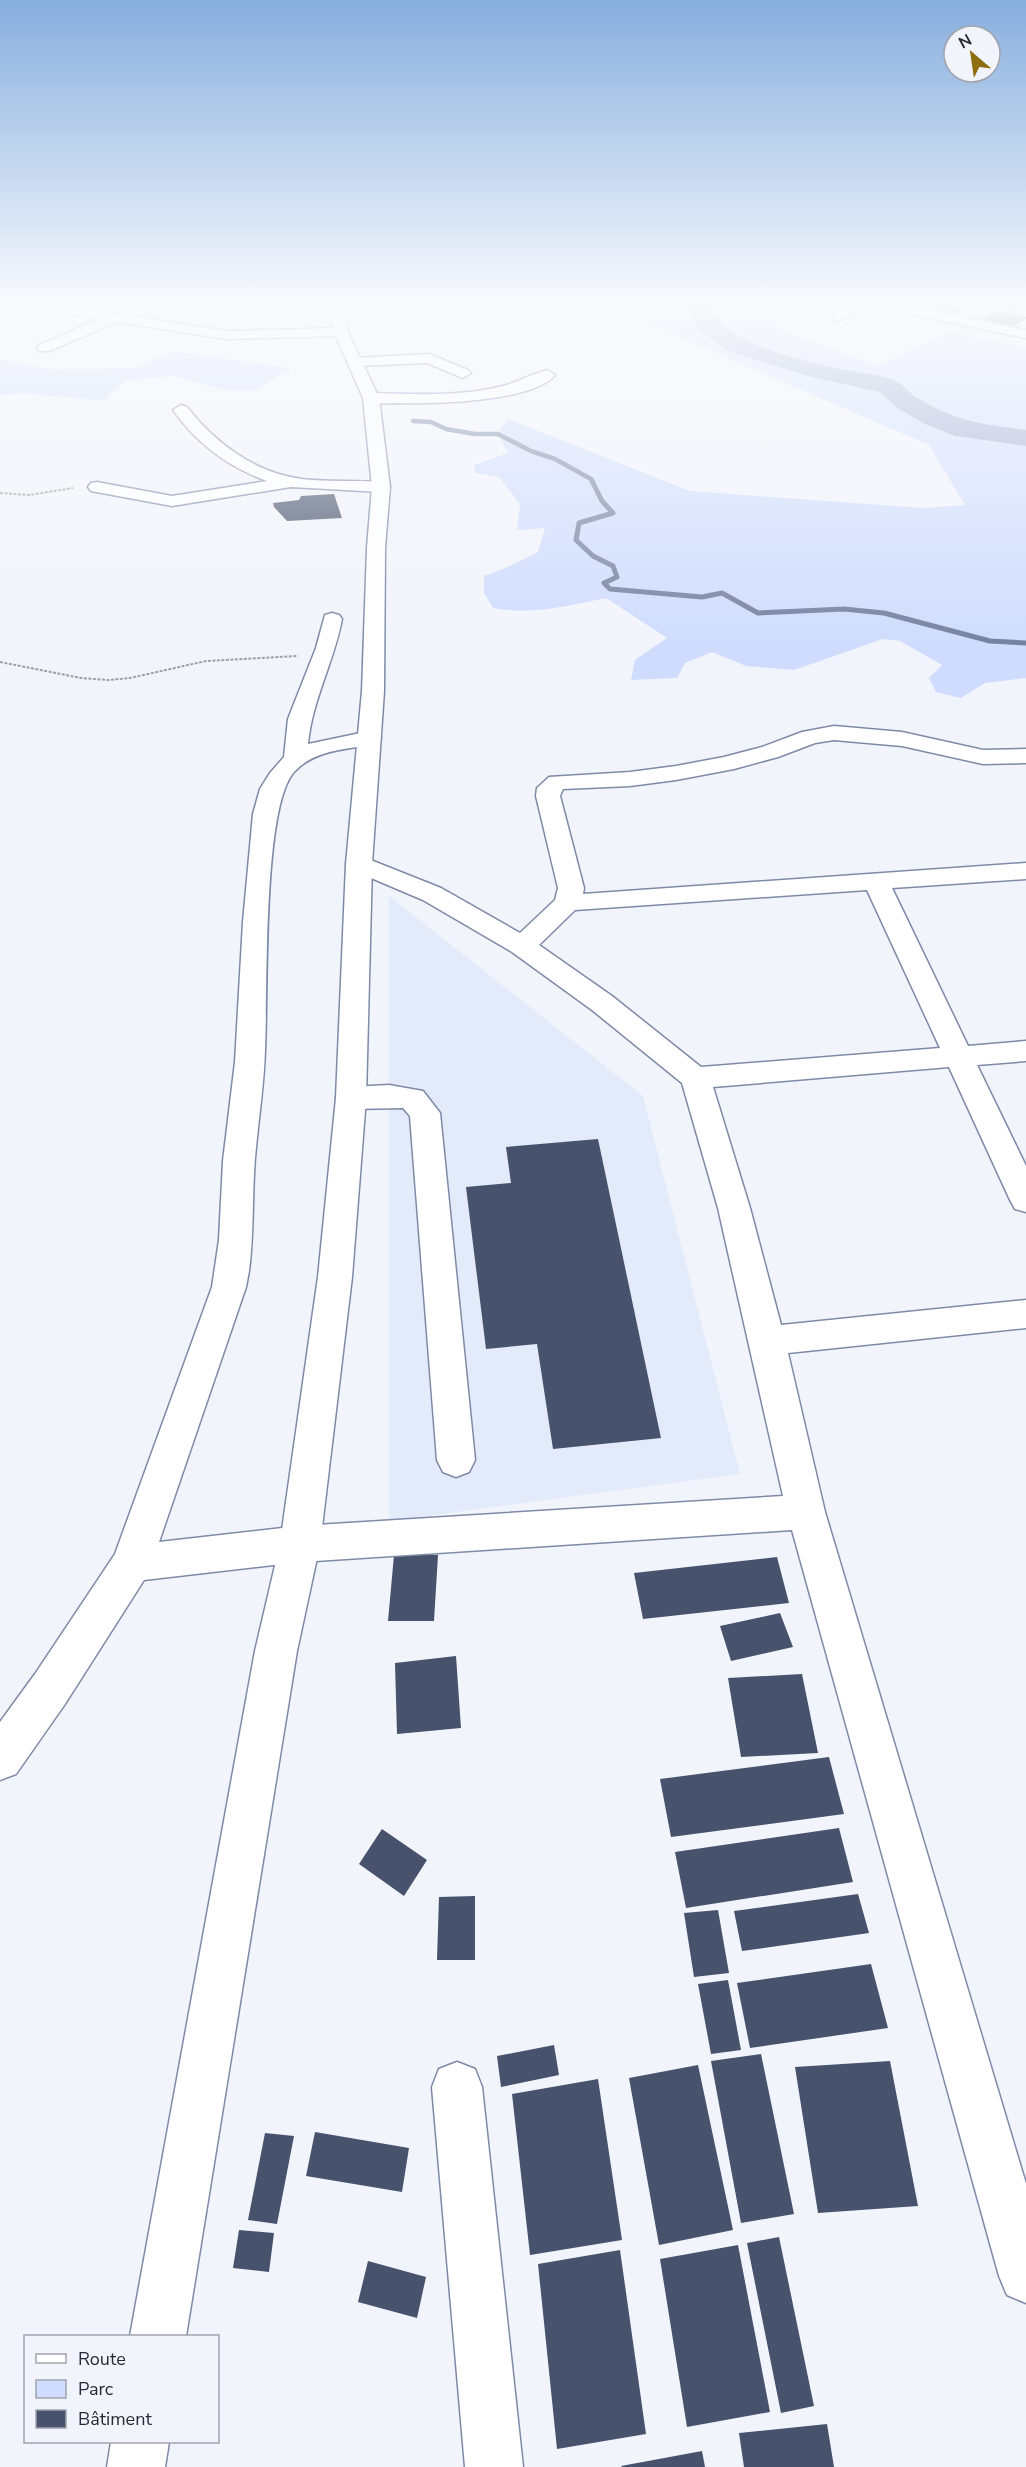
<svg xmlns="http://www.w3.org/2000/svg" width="1026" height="2467" font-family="'Nunito Sans',sans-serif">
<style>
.built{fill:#e3eaf9}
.green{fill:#cfdcfd}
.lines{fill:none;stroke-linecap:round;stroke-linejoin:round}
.stream-far1{stroke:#7581a1;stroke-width:4.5}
.stream{stroke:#7581a1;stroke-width:5}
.river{fill:#96a6ce;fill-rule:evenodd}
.building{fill:#47526c}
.minor-casing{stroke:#7e8aa7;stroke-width:3}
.major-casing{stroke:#7e8aa7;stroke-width:3}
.path{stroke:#9da0a9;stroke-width:2;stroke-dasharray:3 1.5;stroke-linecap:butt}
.minor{fill:#fff;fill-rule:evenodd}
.major{fill:#fff;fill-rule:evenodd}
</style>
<rect width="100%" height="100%" fill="#f2f4fb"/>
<path class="built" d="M389,896L643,1096L740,1474L389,1521Z"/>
<path class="green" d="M608,301H750L780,329L878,366L950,331L1026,348V678L985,683L961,698L936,692L929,678L942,665L900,641L883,639L794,670L746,666L712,652L685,663L677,678L631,680L635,660L667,638L606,598C567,606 532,615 493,608L484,593V576L508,567L538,552L545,528L517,530L520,504L499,477L475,473L474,465L508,453L498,434L508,419L690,491L923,508L965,505L929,445L656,327Z
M174,351L293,369L251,391L225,390L173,376L124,381L104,401L21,393L0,395V360L53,370L135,368Z"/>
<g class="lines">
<path class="stream-far1" d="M413,421L431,422L446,429L475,434H498L531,451L555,459L591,479L593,482"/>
<path class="stream" d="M592,481L602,501L613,513L579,523L576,540L593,556L613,566L617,577L604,583L610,589L702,597L722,593L758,613L844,609L884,613L990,641L1026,643"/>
<path class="river" d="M690,301H712L709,308C731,348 813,363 856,372C868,374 885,375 896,381C904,385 910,394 917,398C958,422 981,424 1026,430V446L955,436L925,424L896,407L880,392L811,377L728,351L699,330L687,308Z"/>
</g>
<path class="building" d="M906,301H932L919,308L901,304Z
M996,301H1001L1023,305L1017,310L990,305Z
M945,304L966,308L958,313L936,309Z
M997,311L1026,317V319L1013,326L981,319Z
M334,494L342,518L287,521L274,507L273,503L299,500L301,496Z
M598,1139L661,1438L553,1449L537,1344L486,1349L466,1187L511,1183L506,1147Z
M394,1555H438L434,1621H388Z
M777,1557L789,1603L643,1619L634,1573Z
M780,1613L793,1647L731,1661L720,1626Z
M456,1656L461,1728L397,1734L395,1663Z
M802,1674L818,1753L741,1757L728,1678Z
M829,1757L844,1814L671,1837L660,1779Z
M839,1828L853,1882L686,1908L675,1852Z
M382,1829L427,1860L404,1896L359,1864Z
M858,1894L869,1933L742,1951L734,1911Z
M475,1896V1960H437L439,1897Z
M718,1910L729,1973L694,1977L684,1913Z
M871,1964L888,2028L750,2048L737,1983Z
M728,1980L741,2050L711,2054L698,1984Z
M554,2045L559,2075L501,2087L497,2056Z
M761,2054L794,2214L741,2223L711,2061Z
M890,2061L918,2206L818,2213L795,2067Z
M698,2065L733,2230L659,2245L629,2078Z
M598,2079L622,2240L530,2255L512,2094Z
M315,2132L409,2148L402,2192L306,2176Z
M265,2133L294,2136L277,2224L248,2220Z
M239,2230L274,2233L269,2272L233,2268Z
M779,2237L814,2406L781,2413L747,2243Z
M738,2245L770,2412L687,2427L660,2259Z
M620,2250L646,2434L557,2449L538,2264Z
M368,2261L426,2277L417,2318L358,2302Z
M827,2424L834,2467H744L739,2433Z
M702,2451L705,2467H622L621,2466Z"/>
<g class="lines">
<g class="minor-casing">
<path id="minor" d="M218,301H341L344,304L337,308L283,309L225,305Z
M412,301H426L415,314H405L403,311Z
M866,301H885L1026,330V338L874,307L838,321L831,317L833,314Z
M56,304L226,331L341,328L348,332L341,336L226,339L117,322L49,351H39L37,348L39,345L100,319L51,311L49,308L51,305Z
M429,354L468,370L471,373L463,378L427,363L355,366L348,362L355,358Z
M547,370L555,375C533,402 432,404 398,403C388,403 370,406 363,398L371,393C414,394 460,397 503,386C518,382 532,374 547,370Z
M181,405L187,407C215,443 255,473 302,479C328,482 355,480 381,482L387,483L390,487L387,491L381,492L291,487L172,506L91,491L88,487L91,483L97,482L172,496L267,481C228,467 197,444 173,410Z
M332,613L339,615L342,619C334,662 312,700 308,744L370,731L378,733L381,738L378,743C349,750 316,748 294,772C262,808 268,994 265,1050C264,1086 258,1122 255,1158C252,1196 254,1234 249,1271L246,1287L159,1542L300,1526L783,1496L718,1208L682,1083L592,1010L512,952L423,900L350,869L346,864L350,859L359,856L368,859L441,888L520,933L555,900L558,888L536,796L537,788L549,777L630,772L676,766L724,757L762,747L802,732L834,726L902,732L983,750L1026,749V763L983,764L902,746L834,740L815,743L778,757L734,769L676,780L630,786L563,789L560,796L584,888L583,894L1026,863V879L892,888L968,1046L1026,1041V1061L977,1065L1026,1166V1212L1015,1209L1010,1200L949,1067L713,1087L750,1208L781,1325L1026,1300V1328L788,1353L825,1512L1026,2184V2303L1007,2295L999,2276L792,1530L300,1562L144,1580L65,1704L16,1774L0,1780V1722L35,1674L115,1554L212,1287L219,1240L223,1161L235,1062L243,922L253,814L260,789L270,773L284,757L288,719L316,648L325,615ZM867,890L940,1048L701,1067L612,996L539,945L575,910Z
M389,1085L423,1091L440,1113L475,1460L469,1472L456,1477L443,1472L437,1460L410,1116L403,1108L351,1109L340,1105L336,1098L340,1091L351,1087Z
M457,2062L475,2069L482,2087L523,2467H465L432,2087L439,2069Z"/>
</g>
<g class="major-casing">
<path id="major" d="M329,301H343L348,332L379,398L390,487L385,548L384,691L372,864L366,1098L352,1277L320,1544L297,1651L186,2336H130L255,1651L280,1544L318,1277L336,1098L346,864L362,691L367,548L372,487L363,398L334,332Z
M111,2442H169L165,2467H107Z"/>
</g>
<path class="path" d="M0,493L29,495L73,488
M0,662L81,678L108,680L130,678L206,661L298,656"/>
<use href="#minor" class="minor"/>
<use href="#major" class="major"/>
</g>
<linearGradient id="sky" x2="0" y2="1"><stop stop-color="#87aede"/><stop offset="0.47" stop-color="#f9fafd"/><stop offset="1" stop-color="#f9fafd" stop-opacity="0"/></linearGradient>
<rect width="1026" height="646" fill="url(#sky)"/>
<rect x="24" y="2335" width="195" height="108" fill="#f2f4fb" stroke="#a1a4ad" stroke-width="1.5"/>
<rect x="36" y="2354" width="30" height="9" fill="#ffffff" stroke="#a1a4ad" stroke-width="1.5"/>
<text x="78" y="2365" font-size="18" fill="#272b38">Route</text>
<rect x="36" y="2380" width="30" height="18" fill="#cfdcfd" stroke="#a1a4ad" stroke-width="1.5"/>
<text x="78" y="2395" font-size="18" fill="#272b38">Parc</text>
<rect x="36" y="2410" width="30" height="18" fill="#47526c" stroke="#a1a4ad" stroke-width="1.5"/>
<text x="78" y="2425" font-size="18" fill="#272b38">Bâtiment</text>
<g transform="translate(972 54) rotate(331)"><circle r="28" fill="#f2f4fb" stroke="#a1a4ad" stroke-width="1.5"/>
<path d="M0-4.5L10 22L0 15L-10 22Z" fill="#8d6f12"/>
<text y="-9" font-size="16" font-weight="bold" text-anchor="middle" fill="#272b38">N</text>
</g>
</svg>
